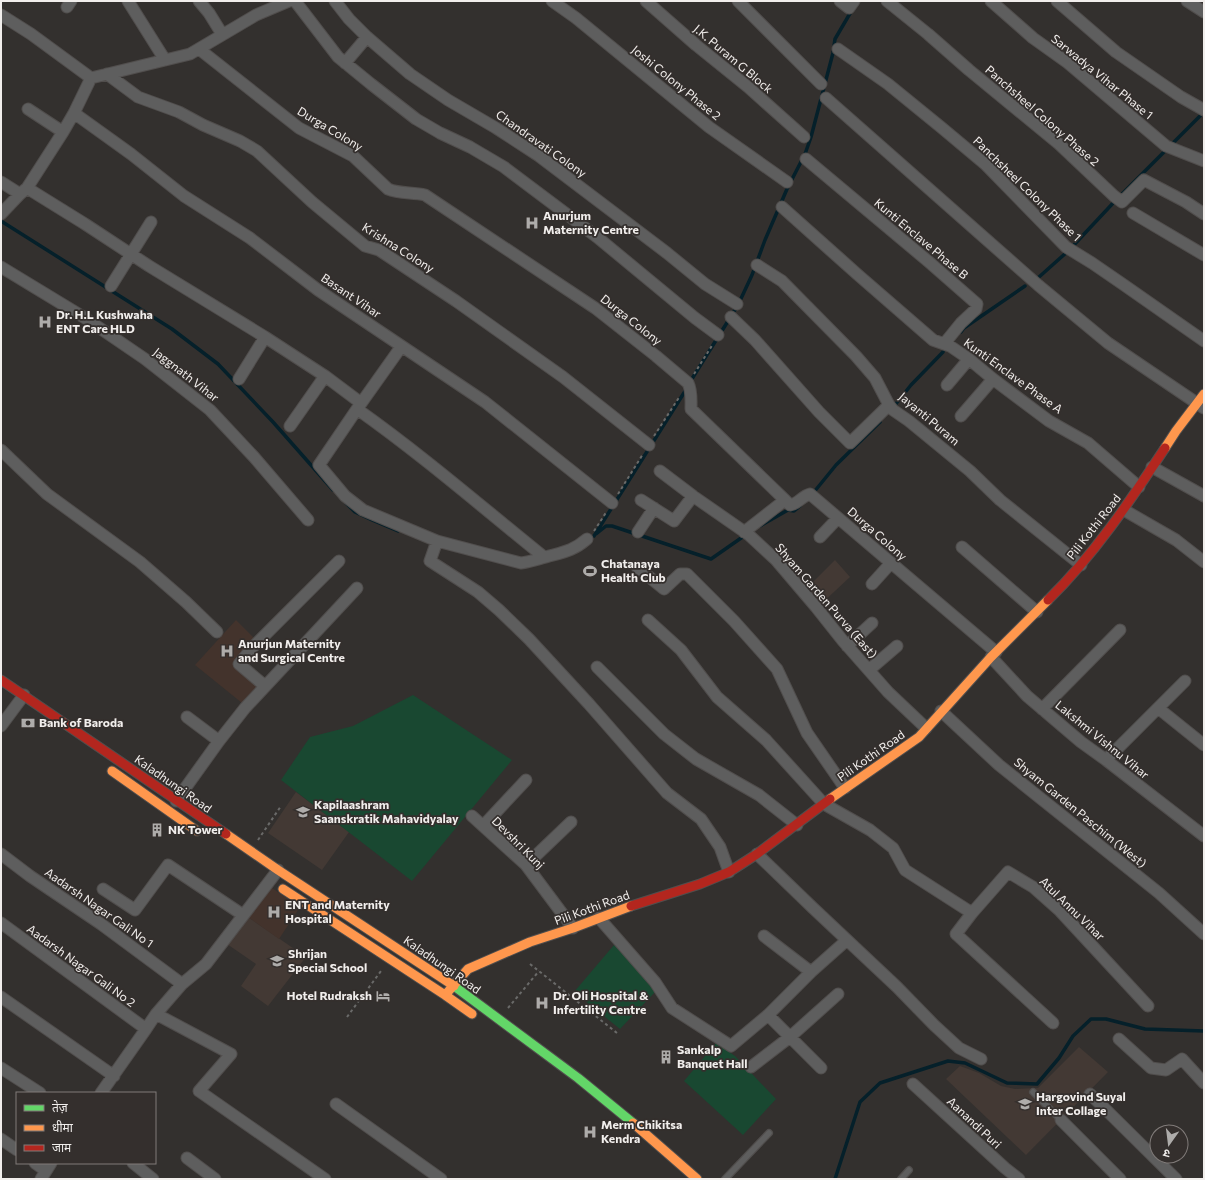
<svg xmlns="http://www.w3.org/2000/svg" width="1205" height="1180" font-family="Commissioner,'Noto Sans Devanagari',sans-serif">
<style>
.built{fill:#433934}
.medical{fill:#43332c}
.green{fill:#194831}
.lines{fill:none;stroke-linecap:round;stroke-linejoin:round}
.stream{stroke:#05202a;stroke-width:3.5}
.lane-casing{stroke:#514e4d;stroke-width:8}
.street-casing{stroke:#514e4d;stroke-width:13}
.fast-casing{stroke:#514e4d;stroke-width:11}
.slow-casing{stroke:#514e4d;stroke-width:11}
.jam-casing{stroke:#514e4d;stroke-width:11}
.path{stroke:#6a6a69;stroke-width:2;stroke-dasharray:3 3;stroke-linecap:butt}
.lane{stroke:#5e5e5e;stroke-width:5.5}
.street{stroke:#5e5e5e;stroke-width:11}
.fast{stroke:#63d668;stroke-width:9}
.slow{stroke:#ff974d;stroke-width:9}
.jam{stroke:#b3261e;stroke-width:9}
.labels{text-anchor:middle;stroke-width:3.5;stroke-linejoin:round;paint-order:stroke}
.street-label{font-size:12px;fill:#f1eeec;stroke:#342f2d}
.poi-label{font-size:12px;font-weight:bold;fill:#f1eeec;stroke:#342f2d;text-anchor:start}
</style>
<rect width="100%" height="100%" fill="#33302e"/>
<path class="built" d="M835,560L850,577L820,605L806,589Z
M296,792L349,832L322,870L268,833Z
M248,917L306,957L268,1006L241,986L256,964L227,944Z
M1079,1047L1108,1072L1026,1155L946,1079L960,1066L979,1073L1001,1086L1015,1089L1038,1088Z"/>
<path class="medical" d="M236,620L256,640L235,662L259,684L242,703L195,665Z
M269,886L300,907L279,939L248,917Z"/>
<path class="green" d="M413,695L512,760L412,881L281,780L310,737L353,726Z
M614,945L638,969L655,992L620,1029L574,992Z
M716,1043L735,1056L776,1099L743,1135L684,1081Z"/>
<g class="lines">
<path class="stream" d="M1173,143L1201,115
M1121,195L1167,149
M1,221L172,329L218,364L273,422L333,490
M1072,247L1115,201
M1039,277L1067,252
M961,332L964,328L1025,286
M690,382L738,305L752,275L765,240L787,189L805,154L811,137L833,53L835,39L852,10
M895,405L911,385L943,352
M814,492L836,465L880,422
M346,503L355,512L372,520L398,531
M760,526L788,510L794,511L800,506
M596,534L606,526H612L711,559L744,536
M594,536L687,388
M835,1179L860,1102L880,1083L948,1061L965,1063L1007,1083L1037,1084L1059,1058L1073,1036L1091,1019H1106L1145,1029L1204,1031"/>
<g class="lane-casing">
<path id="lane" d="M1033,1092L1061,1120
M725,1179L769,1133
M901,1179L909,1170"/>
</g>
<g class="street-casing">
<path id="street" d="M128,1L165,60
M199,1L209,13L222,34
M295,1L338,57L371,84L416,119L440,133L470,147L504,167L597,237L695,318L718,335
M335,1L349,19L367,37L410,74L448,100L496,128L539,156L667,253L705,284L737,304
M552,1L576,18L709,127L787,182
M646,1L696,45L748,87L804,137
M738,1L821,84
M840,1L849,8L854,1
M887,1L928,34L969,70L1059,144L1114,196L1122,202L1144,180L1186,202L1204,214
M991,1L1033,38L1068,63L1166,146L1204,161
M1057,1L1116,52L1181,97L1204,110
M1187,1L1204,12
M67,7L71,1
M1,15L31,34L91,78L190,54L256,15L289,1
M199,49L299,128L353,156L388,189C399,194 413,192 425,195L595,308L656,356L688,383C692,391 691,400 691,409L785,500L790,505C798,504 802,496 810,494L996,652
M838,49L888,84L942,128L985,164L1066,247L1092,263L1124,285L1204,341
M345,63L367,37
M107,74L138,97L179,112L203,125L240,141L257,151L312,202L365,246L379,250L456,301L563,377L649,445
M826,98L1038,285L1108,343L1204,408
M28,109L63,132
M74,113L131,154L184,196L250,238L318,290L485,402L612,503
M806,159L929,262L977,304L976,309L961,323L944,344
M1,182L20,194L27,188L85,224L149,266L265,337L325,376L361,403
M27,188L63,132L74,113L91,78
M782,207L857,274L933,340L950,346L969,359L993,379L1049,421L1088,443L1139,487
M1133,213L1204,255
M1,214L20,194
M757,265L782,281L856,356L875,378L889,405L893,410L909,421L970,471L1000,500L1081,565
M1,267L85,318L145,359L210,410L254,457L308,520
M111,286L151,222
M731,317L755,340L819,412L850,443L889,405
M401,347L357,409L319,465L345,496L363,510L437,541L521,563C530,562 538,559 546,557C564,552 573,551 587,539
M239,379L265,337
M947,385L969,359
M357,409C422,455 482,507 544,557
M961,416L993,379
M290,426L325,376
M1,450L47,494L140,562L186,602L217,632
M1152,467L1204,496
M660,471L693,496L749,535L776,560L816,607L843,641L888,692L926,728
M641,500L674,521L693,496
M1124,510L1176,540L1204,562
M638,532L654,508
M744,532L785,500
M820,537L838,518
M437,541L430,561L478,592L499,610L529,639L589,704L667,793L701,819L720,847L729,872
M962,547L1037,612
M637,567L664,589L680,574H687L734,621L777,669L807,733L845,788
M872,584L891,563
M648,620L681,650L717,697L766,740L824,804L870,830L893,848L905,870L972,913L1008,872L1033,887L1060,911L1148,1006
M847,646L872,623
M991,657L1027,696L1081,742L1106,760L1204,836
M597,667L664,734L696,759L759,795L797,825
M869,670L897,646
M265,686L239,664L252,648L339,561
M1158,708L1185,681
M1042,709L1120,630
M941,711L999,765L1159,893L1204,934
M187,717L219,741
M1,726L24,695
M1106,760L1158,708L1204,745
M176,801L219,741L245,708L357,588
M472,816L526,865L573,928
M483,826L526,780
M1,854L30,876L101,924L182,984
M757,854L813,908L897,987L934,1025L959,1048L981,1059
M526,865L571,822
M103,889L135,910L168,865L243,915
M972,913L956,934L1053,1023
M599,918L655,982L672,1008L731,1046L768,1015L811,972L847,940
M1,923L146,1029
M764,936L811,972
M1,997L114,1076
M156,1014L231,1054L199,1091L325,1179
M768,1015L821,1068
M1119,1039L1151,1068L1166,1070L1182,1059L1204,1083
M751,1067L790,1037L838,994
M1,1068L40,1093
M913,1084L1005,1168L1019,1179
M101,1093L146,1029L156,1014L182,984L206,964L278,870
M1090,1094L1176,1179
M336,1104L441,1179
M1061,1120L1120,1179
M1,1139L17,1150
M187,1158L215,1179
M35,1163L46,1171
M133,1163L153,1179
M41,1179L51,1163"/>
</g>
<g class="fast-casing">
<path id="fast" d="M454,986L578,1078L633,1123"/>
</g>
<g class="slow-casing">
<path id="slow" d="M1165,448L1176,431L1204,394
M112,771L197,831
M830,799L919,737L991,657L1048,600
M226,834L278,870L454,986
M283,889L445,995L472,1014
M446,994L468,969L530,942L573,928L631,906
M633,1123L697,1179"/>
</g>
<g class="jam-casing">
<path id="jam" d="M1048,600C1094,555 1130,501 1165,448
M1,680L226,834
M631,906L700,884L729,872L757,854L830,799"/>
</g>
<path class="path" d="M694,374L713,344
M654,436L680,396
M618,494L643,454
M594,531L607,511
M258,840L281,806
M530,964L617,1033
M508,1008L539,971
M347,1017L381,971"/>
<use href="#lane" class="lane"/>
<use href="#street" class="street"/>
<use href="#fast" class="fast"/>
<use href="#slow" class="slow"/>
<use href="#jam" class="jam"/>
</g>
<defs>
<g id="hospital-bare" transform="scale(1.08)"><path d="M-5-5h3v3.5h4V-5h3V5h-3V1.5h-4V5h-3Z" fill="#aeacaa" stroke="#342f2d" stroke-width="2.5" paint-order="stroke"/></g>
<g id="stadium-bare" transform="scale(1.08)"><path d="M0-5a6.5 5 0 1 0 0 10a6.5 5 0 1 0 0-10ZM-3.5-1.8h7v3.6h-7Z" fill="#aeacaa" stroke="#342f2d" stroke-width="2.5" paint-order="stroke"/></g>
<g id="bank-bare" transform="scale(1.08)"><path d="M-6-4H6V4H-6ZM0-2.3a2.3 2.3 0 1 0 0 4.6a2.3 2.3 0 1 0 0-4.6Z" fill="#aeacaa" stroke="#342f2d" stroke-width="2.5" paint-order="stroke"/></g>
<g id="school-bare" transform="scale(1.08)"><path d="M0-5L7-2L0 1L-7-2ZM-4 1L0 2.5L4 1V4Q0 6-4 4Z" fill="#aeacaa" stroke="#342f2d" stroke-width="2.5" paint-order="stroke"/></g>
<g id="building-bare" transform="scale(1.08)"><path d="M-4-6H4V6H1V3H-1V6H-4ZM-2.5-4.3h1.7v1.8h-1.7ZM.8-4.3h1.7v1.8H.8ZM-2.5-1h1.7V.8h-1.7ZM.8-1h1.7V.8H.8Z" fill="#aeacaa" stroke="#342f2d" stroke-width="2.5" paint-order="stroke"/></g>
<g id="hotel-bare" transform="scale(1.08)"><path d="M-6-4.5h1.5V1H6V5H4.5V3h-9V5H-6ZM-4 0a1.8 1.8 0 1 1 3.6 0ZM.5 0V-2.5h3Q6-2.5 6 0Z" fill="#aeacaa" stroke="#342f2d" stroke-width="2.5" paint-order="stroke"/></g>
</defs>
<g fill-rule="evenodd">
<use href="#hospital-bare" x="532" y="223"/>
<use href="#hospital-bare" x="45" y="322"/>
<use href="#stadium-bare" x="590" y="571"/>
<use href="#hospital-bare" x="227" y="651"/>
<use href="#bank-bare" x="28" y="723"/>
<use href="#school-bare" x="303" y="812"/>
<use href="#building-bare" x="157" y="830"/>
<use href="#hospital-bare" x="274" y="912"/>
<use href="#school-bare" x="277" y="961"/>
<use href="#hotel-bare" x="383" y="996"/>
<use href="#hospital-bare" x="542" y="1003"/>
<use href="#building-bare" x="666" y="1057"/>
<use href="#school-bare" x="1025" y="1104"/>
<use href="#hospital-bare" x="590" y="1132"/>
</g>
<g class="labels">
<g class="street-label">
<text transform="translate(733 59) rotate(40)" y="4">J.K. Puram G Block</text>
<text transform="translate(1102 77) rotate(39)" y="4">Sarwadya Vihar Phase 1</text>
<text transform="translate(676 83) rotate(39)" y="4">Joshi Colony Phase 2</text>
<text transform="translate(1042 116) rotate(41)" y="4">Panchsheel Colony Phase 2</text>
<text transform="translate(330 129) rotate(31)" y="4">Durga Colony</text>
<text transform="translate(541 144) rotate(35)" y="4">Chandravati Colony</text>
<text transform="translate(1027 189) rotate(44)" y="4">Panchsheel Colony Phase 1</text>
<text transform="translate(921 239) rotate(40)" y="4">Kunti Enclave Phase B</text>
<text transform="translate(398 248) rotate(32)" y="4">Krishna Colony</text>
<text transform="translate(351 296) rotate(34)" y="4">Basant Vihar</text>
<text transform="translate(631 320) rotate(38)" y="4">Durga Colony</text>
<text transform="translate(186 375) rotate(38)" y="4">Jaggnath Vihar</text>
<text transform="translate(1013 376) rotate(36)" y="4">Kunti Enclave Phase A</text>
<text transform="translate(929 419) rotate(40)" y="4">Jayanti Puram</text>
<text transform="translate(1094 527) rotate(-52)" y="4">Pili Kothi Road</text>
<text transform="translate(877 534) rotate(41)" y="4">Durga Colony</text>
<text transform="translate(826 601) rotate(49)" y="4">Shyam Garden Purva (East)</text>
<text transform="translate(1102 740) rotate(39)" y="4">Lakshmi Vishnu Vihar</text>
<text transform="translate(871 756) rotate(-35)" y="4">Pili Kothi Road</text>
<text transform="translate(173 784) rotate(35)" y="4">Kaladhungi Road</text>
<text transform="translate(1080 813) rotate(39)" y="4">Shyam Garden Paschim (West)</text>
<text transform="translate(518 843) rotate(45)" y="4">Devshri Kunj</text>
<text transform="translate(99 908) rotate(35)" y="4">Aadarsh Nagar Gali No 1</text>
<text transform="translate(592 908) rotate(-20)" y="4">Pili Kothi Road</text>
<text transform="translate(1072 909) rotate(44)" y="4">Atul Annu Vihar</text>
<text transform="translate(442 965) rotate(35)" y="4">Kaladhungi Road</text>
<text transform="translate(81 966) rotate(36)" y="4">Aadarsh Nagar Gali No 2</text>
<text transform="translate(974 1123) rotate(43)" y="4">Aanandi Puri</text>
</g>
<g class="poi-label">
<text x="543" y="220">Anurjum<tspan x="543" dy="14">Maternity Centre</tspan></text>
<text x="56" y="319">Dr. H.L Kushwaha<tspan x="56" dy="14">ENT Care HLD</tspan></text>
<text x="601" y="568">Chatanaya<tspan x="601" dy="14">Health Club</tspan></text>
<text x="238" y="648">Anurjun Maternity<tspan x="238" dy="14">and Surgical Centre</tspan></text>
<text x="39" y="727">Bank of Baroda</text>
<text x="314" y="809">Kapilaashram<tspan x="314" dy="14">Saanskratik Mahavidyalay</tspan></text>
<text x="168" y="834">NK Tower</text>
<text x="285" y="909">ENT and Maternity<tspan x="285" dy="14">Hospital</tspan></text>
<text x="288" y="958">Shrijan<tspan x="288" dy="14">Special School</tspan></text>
<text x="372" y="1000" text-anchor="end">Hotel Rudraksh</text>
<text x="553" y="1000">Dr. Oli Hospital &amp;<tspan x="553" dy="14">Infertility Centre</tspan></text>
<text x="677" y="1054">Sankalp<tspan x="677" dy="14">Banquet Hall</tspan></text>
<text x="1036" y="1101">Hargovind Suyal<tspan x="1036" dy="14">Inter Collage</tspan></text>
<text x="601" y="1129">Merm Chikitsa<tspan x="601" dy="14">Kendra</tspan></text>
</g>
</g>
<rect width="1205" height="1180" fill="none" stroke="#f1eeec" stroke-width="4"/>
<rect x="16" y="1092" width="140" height="72" fill="#342f2d" stroke="#807b79"/>
<rect x="24" y="1105" width="20" height="6" fill="#63d668" stroke="#807b79"/>
<text x="52" y="1112" font-size="12" fill="#f1eeec">तेज़</text>
<rect x="24" y="1125" width="20" height="6" fill="#ff974d" stroke="#807b79"/>
<text x="52" y="1132" font-size="12" fill="#f1eeec">धीमा</text>
<rect x="24" y="1145" width="20" height="6" fill="#b3261e" stroke="#807b79"/>
<text x="52" y="1152" font-size="12" fill="#f1eeec">जाम</text>
<g transform="translate(1169 1144) rotate(194)"><circle r="19" fill="#342f2d" stroke="#807b79"/>
<path d="M0-3L7 15L0 10L-7 15Z" fill="#aeacaa"/>
<text y="-6" font-size="11" font-weight="bold" text-anchor="middle" fill="#f1eeec">उ</text>
</g>
</svg>
